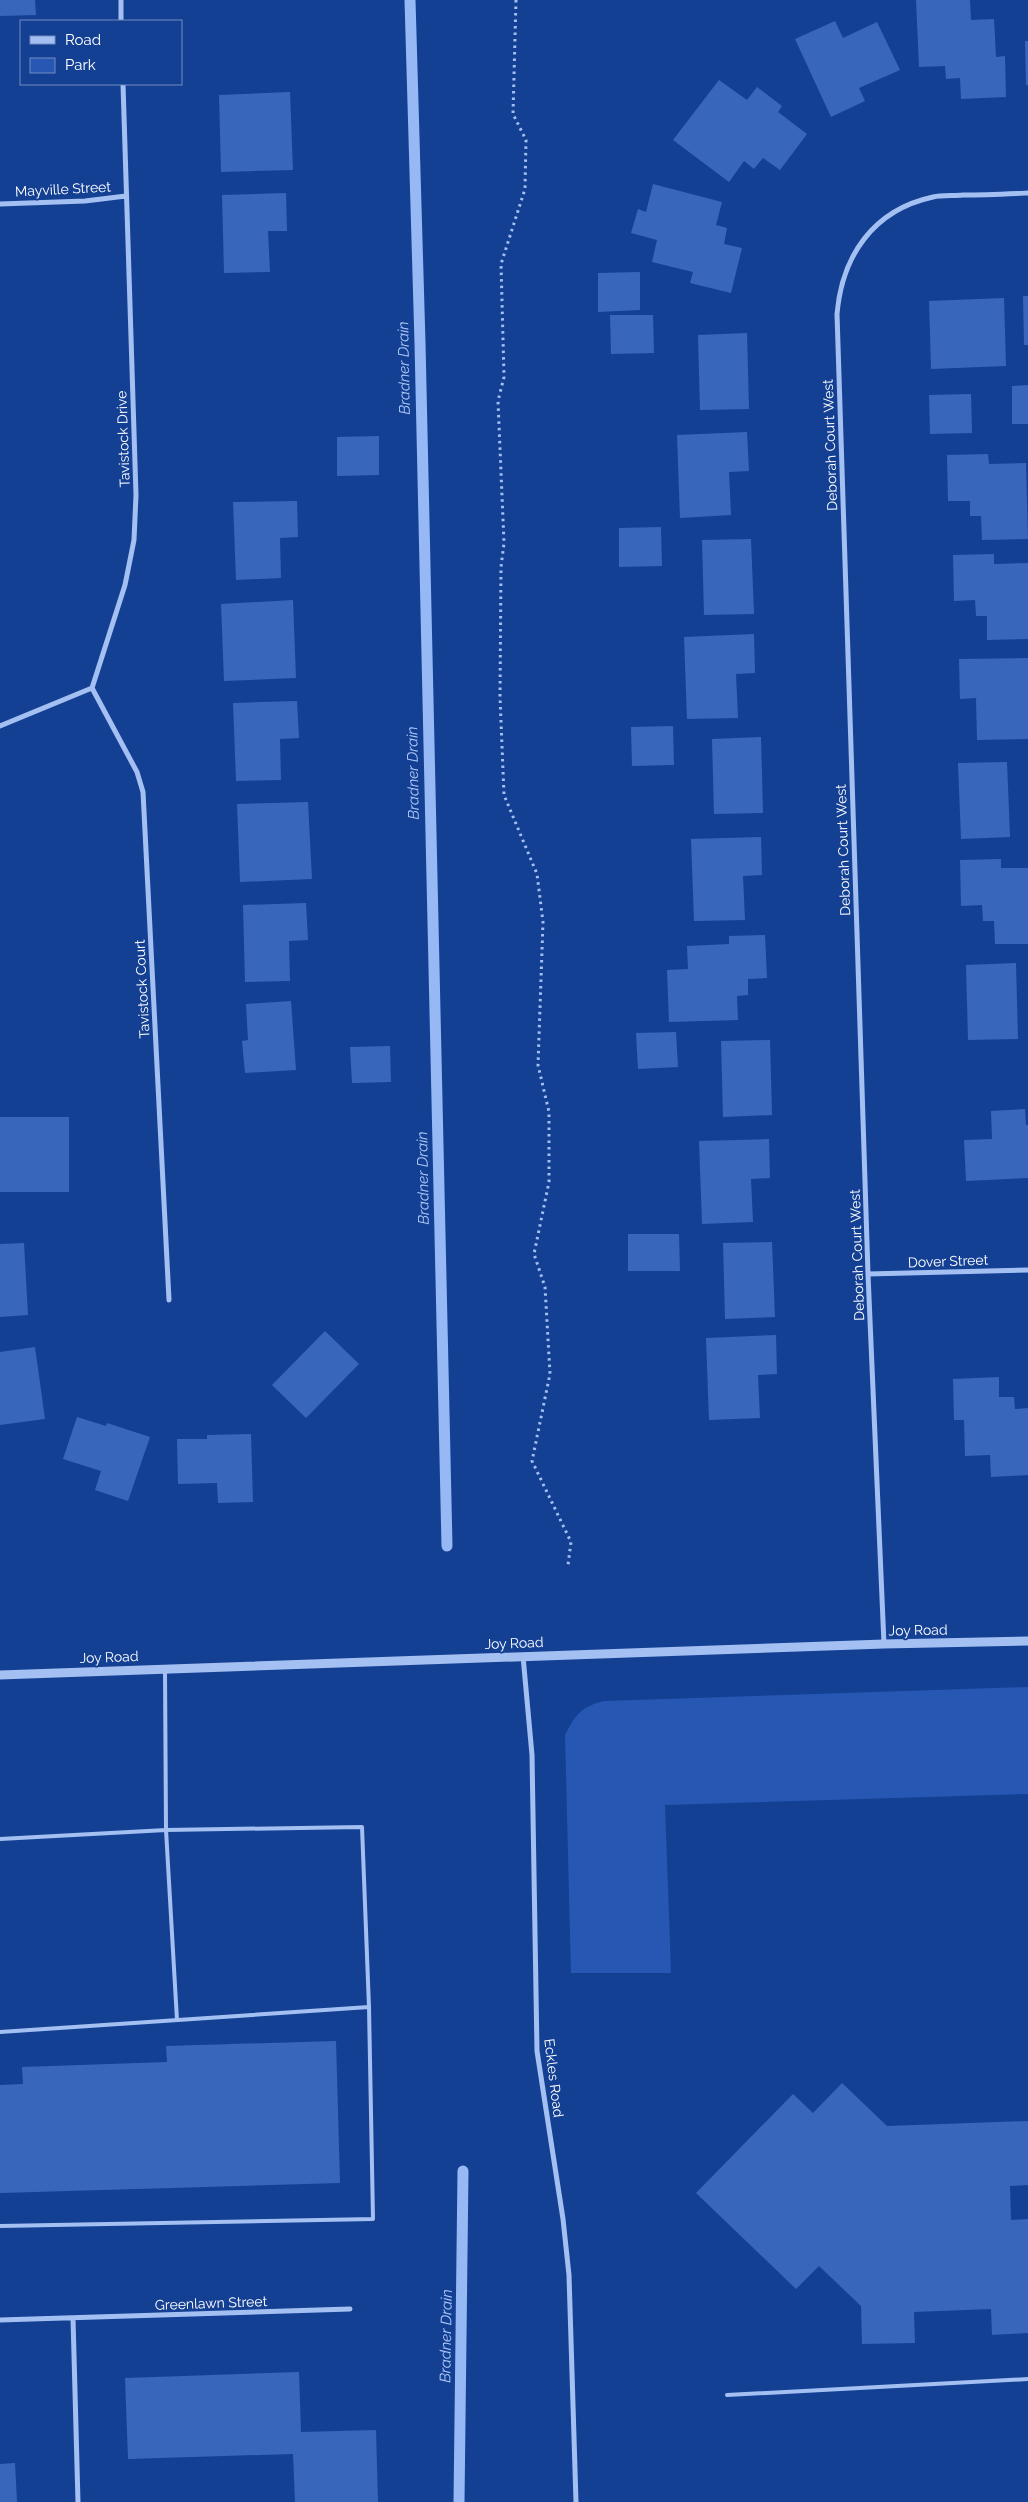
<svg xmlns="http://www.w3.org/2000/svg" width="1028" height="2502" font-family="Raleway,sans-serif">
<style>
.green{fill:#2658b3}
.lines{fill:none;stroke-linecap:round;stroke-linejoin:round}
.stream{stroke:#96b9f5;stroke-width:11}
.building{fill:#3866bb}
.path{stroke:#a4c0f2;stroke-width:3;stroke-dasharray:2.5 4;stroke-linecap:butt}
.service{stroke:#a4c0f2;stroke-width:4}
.minor{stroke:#a4c0f2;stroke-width:5}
.tertiary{stroke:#a4c0f2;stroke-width:9}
.labels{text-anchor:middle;stroke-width:4;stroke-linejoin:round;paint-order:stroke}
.street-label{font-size:14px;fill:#fff;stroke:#144094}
.water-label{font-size:15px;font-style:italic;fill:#b0caf9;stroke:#144094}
</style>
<rect width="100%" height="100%" fill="#144094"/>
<path class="green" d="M1028,1687V1794L665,1805L671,1973H571L565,1735C576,1714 581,1707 604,1701Z"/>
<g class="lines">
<path class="stream" d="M410,0L420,343L447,1546
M459,2502L463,2171"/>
</g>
<path class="building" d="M0,0H35L36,15L0,16Z
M916,0H970L971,20L994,19L996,57L1005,56L1006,97L961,99L960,78L946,79L945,66L919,67Z
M835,21L843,38L877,22L900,70L859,88L865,101L831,117L795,39Z
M1025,41H1028V85H1026Z
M719,80L747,100L757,87L782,106L778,112L807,134L780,170L763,158L754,169L744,161L729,182L673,140Z
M290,92L293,170L221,172L219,95Z
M653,184L722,202L716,225L727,228L724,244L742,248L731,293L690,283L693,272L652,262L657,240L631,233L638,209L646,212Z
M286,193L287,231H268L270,272L224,273L222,195Z
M640,272V310L598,312V273Z
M1023,296H1028V345H1024Z
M1004,298L1006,366L931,369L929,301Z
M610,315H653L654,353L611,354Z
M747,333L749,409L700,410L698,335Z
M1028,385V424H1012V386Z
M971,394L972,433L930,434L929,395Z
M747,432L749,471L729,472L731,515L680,518L677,435Z
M379,436V475L337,476V437Z
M988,454L989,464L1026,463L1028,539L982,540L981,516H970V501H948L947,455Z
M297,501L298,537L280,538L281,578L236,580L233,502Z
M661,527L662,566L619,567V528Z
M751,539L754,614L704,615L702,540Z
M994,554V564L1028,563V639L987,640V616H976L975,600L954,601L953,555Z
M293,600L296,678L224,681L221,604Z
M754,634L755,673L736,674L738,718L687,719L684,637Z
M1028,658V739L977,740L976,698L960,699L959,659Z
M297,701L299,738L280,739L281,780L236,781L233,703Z
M673,726L674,765L632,766L631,727Z
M761,737L763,813L714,814L712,739Z
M1007,762L1010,837L961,839L958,763Z
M308,802L312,879L240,882L237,804Z
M761,837L762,875L743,876L745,920L694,921L691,839Z
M1001,859V868H1028V944H995L994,921H983L982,905L961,906L960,860Z
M306,903L308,940L289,941L290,981L245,982L243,905Z
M765,935L767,978L748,979V995L737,996L738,1020L669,1022L667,970L688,969L687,946L729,944V936Z
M1016,963L1018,1039L968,1040L966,965Z
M291,1001L296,1070L245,1073L242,1041L248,1040L246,1004Z
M676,1032L678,1067L638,1069L636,1033Z
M770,1040L772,1115L723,1117L721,1041Z
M390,1046L391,1082L352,1083L350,1047Z
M1025,1109L1026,1125H1028V1178L966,1181L964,1140L992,1139L991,1111Z
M0,1117H69V1192H0Z
M769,1139L770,1178L751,1179L753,1222L702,1224L699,1141Z
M628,1234H679L680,1271H628Z
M772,1242L775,1317L725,1319L723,1243Z
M24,1243L28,1315L0,1317V1244Z
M325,1331L359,1364L306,1418L272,1385Z
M776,1335L777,1374L758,1375L760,1418L709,1420L706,1338Z
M35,1347L45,1419L0,1425V1352Z
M999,1377V1397H1014L1015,1409L1028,1408V1475L991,1477L990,1455L965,1456L964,1420H954L953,1379Z
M77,1417L106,1426L107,1423L150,1437L128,1501L95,1490L101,1471L63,1459Z
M251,1434L253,1502L218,1503L217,1483L178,1484L177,1439H207V1435Z
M336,2041L340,2183L0,2193V2085L23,2084L22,2067L167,2062L166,2046Z
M842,2083L887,2126L1028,2121V2185L1010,2186L1011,2220L1028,2219V2333L992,2335L991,2309L914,2312L915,2343L862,2344L861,2306L819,2266L796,2289L696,2193L793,2094L813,2113Z
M299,2372L301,2432L376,2430L378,2502H295L293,2454L128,2459L125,2378Z
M15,2463L17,2502H0V2464Z"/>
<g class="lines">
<path class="path" d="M516,0L513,114L526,140L525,189L501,264L504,377L498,401L504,543L501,567L500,697L504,795L537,874L543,922L538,1065L549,1112V1182L534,1254L545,1287L550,1374L532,1461L571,1542L568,1565"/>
<path class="service" d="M0,1839L166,1830L177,2020
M0,2032L369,2007L362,1827L166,1830L165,1670
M0,2226L373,2219L369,2007
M727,2395L1028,2379"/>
<path class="minor" d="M121,0V21
M0,204L85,201L126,196
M92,688L137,772L143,792L169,1300
M92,688L125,585L134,540L136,495L123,84
M0,726L92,688
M868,1274L1028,1270
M884,1644L868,1274L837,314C842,256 873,210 933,197C942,195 953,196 963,195C985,195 1006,194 1028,193
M523,1656L532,1755L537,2051L563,2219L569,2275L576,2502
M73,2318L78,2502
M0,2320L350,2309"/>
<path class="tertiary" d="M0,1675L884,1644L1028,1641"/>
</g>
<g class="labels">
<g class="street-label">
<text transform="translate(63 189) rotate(-3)" y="5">Mayville Street</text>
<text transform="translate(123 439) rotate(-92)" y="5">Tavistock Drive</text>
<text transform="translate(830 445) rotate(-92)" y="5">Deborah Court West</text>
<text transform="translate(843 850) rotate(-92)" y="5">Deborah Court West</text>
<text transform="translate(142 989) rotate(-93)" y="5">Tavistock Court</text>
<text transform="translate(857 1255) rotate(-92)" y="5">Deborah Court West</text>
<text transform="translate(948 1261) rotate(-2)" y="5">Dover Street</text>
<text transform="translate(918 1630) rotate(-1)" y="5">Joy Road</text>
<text transform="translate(514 1643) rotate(-2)" y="5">Joy Road</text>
<text transform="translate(109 1657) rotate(-2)" y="5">Joy Road</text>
<text transform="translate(554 2078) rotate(83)" y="5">Eckles Road</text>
<text transform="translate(211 2303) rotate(-2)" y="5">Greenlawn Street</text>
</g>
<g class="water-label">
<text transform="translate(404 368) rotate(-91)" y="5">Bradner Drain</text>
<text transform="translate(413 773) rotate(-91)" y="5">Bradner Drain</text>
<text transform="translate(423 1178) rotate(-91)" y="5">Bradner Drain</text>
<text transform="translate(446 2336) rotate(-89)" y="5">Bradner Drain</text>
</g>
</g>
<rect x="20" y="20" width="162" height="65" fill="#144094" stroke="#728cbf"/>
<rect x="30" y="36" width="25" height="8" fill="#a4c0f2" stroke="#728cbf"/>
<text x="65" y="45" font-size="15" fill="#ffffff">Road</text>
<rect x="30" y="58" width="25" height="15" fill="#2658b3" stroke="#728cbf"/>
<text x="65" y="70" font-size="15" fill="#ffffff">Park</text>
</svg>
